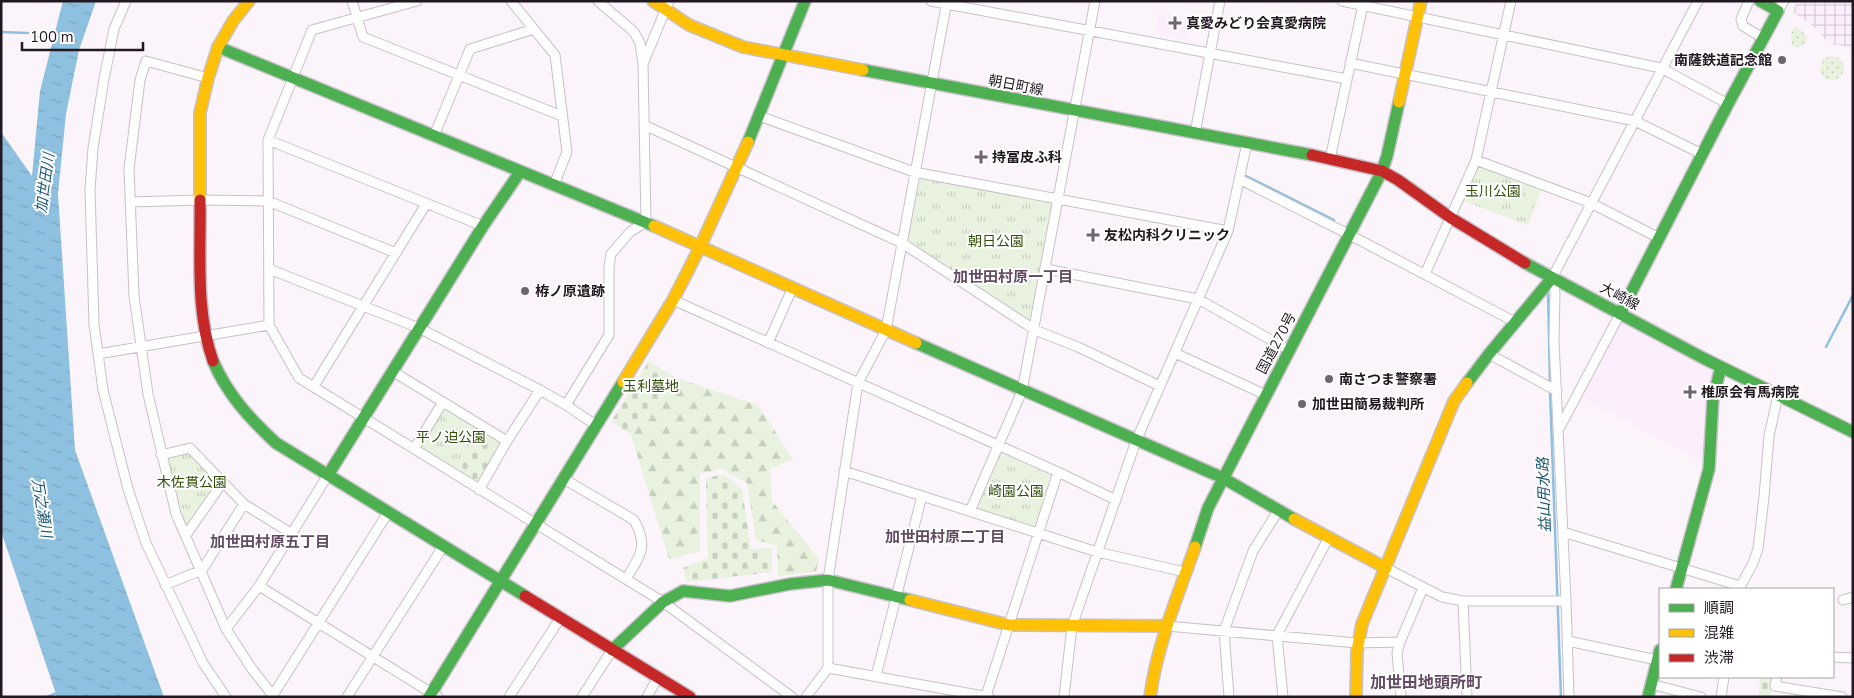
<svg xmlns="http://www.w3.org/2000/svg" width="1854" height="698" font-family="'Nunito Sans','Noto Sans JP',sans-serif">
<style>
.built{fill:#fceefc}
.industrial{fill:url(#industrial-grid)}
.grass{fill:url(#grass-dots)}
.forest{fill:url(#forest-firs)}
.cemetery{fill:url(#cemetery-stones)}
.park{fill:url(#park-tufts)}
.water{fill:url(#water-ripples)}
.lines{fill:none;stroke-linecap:round;stroke-linejoin:round}
.stream{stroke:#8ec1df;stroke-width:2.5}
.street-casing{stroke:#c8c1c8;stroke-width:11}
.fast-casing{stroke:#c8c1c8;stroke-width:14}
.slow-casing{stroke:#c8c1c8;stroke-width:14}
.jam-casing{stroke:#c8c1c8;stroke-width:14}
.street{stroke:#fefefe;stroke-width:9}
.fast{stroke:#4caf50;stroke-width:11}
.slow{stroke:#ffc107;stroke-width:11}
.jam{stroke:#c62828;stroke-width:11}
.poi-dot{fill:#6e656e;stroke:#fff;stroke-width:2}
.labels{text-anchor:middle;stroke-width:4;stroke-linejoin:round;paint-order:stroke}
.poi-label{font-size:14px;font-weight:bold;fill:#221822;stroke:#fff;text-anchor:start}
.street-label{font-size:14px;fill:#221822;stroke:#fff}
.park-label{font-size:14px;fill:#325008;stroke:#fff}
.water-label{font-size:15px;font-style:italic;fill:#1e5975;stroke:#fff}
.neighbourhood-label{font-size:15px;font-weight:bold;fill:#634b64;stroke:#fff}
.quarter-label{font-size:16px;font-weight:bold;fill:#634b64;stroke:#fff}
</style>
<defs>
<pattern id="industrial-grid" width="8" height="8" patternUnits="userSpaceOnUse" patternTransform="scale(1.25)"><rect width="8" height="8" fill="#fceefc"/><path d="M0 4h8M4 0v8" fill="none" stroke="#d8cbd8"/></pattern>
<pattern id="grass-dots" width="8" height="8" patternUnits="userSpaceOnUse" patternTransform="scale(1.25)"><rect width="8" height="8" fill="#e9f2de"/><path d="M2 2h.1M6 6h.1" fill="none" stroke="#c8cfbe" stroke-width="1.8" stroke-linecap="round"/></pattern>
<pattern id="forest-firs" width="22" height="20" patternUnits="userSpaceOnUse" patternTransform="scale(1.25)"><rect width="22" height="20" fill="#e9f2de"/><path d="M5 1l3.5 6h-7zM16 11l3.5 6h-7z" fill="#c8cfbe"/></pattern>
<pattern id="cemetery-stones" width="16" height="16" patternUnits="userSpaceOnUse" patternTransform="scale(1.25)"><rect width="16" height="16" fill="#e9f2de"/><path d="M2 7V4a2 2 0 0 1 4 0v3zM10 15v-3a2 2 0 0 1 4 0v3z" fill="#c8cfbe"/></pattern>
<pattern id="park-tufts" width="24" height="20" patternUnits="userSpaceOnUse" patternTransform="scale(1.25)"><rect width="24" height="20" fill="#e9f2de"/><path d="M3 7l-1-3M5 7V3M7 7l1-3M15 17l-1-3M17 17v-4M19 17l1-3" fill="none" stroke="#c8cfbe"/></pattern>
<pattern id="water-ripples" width="26" height="14" patternUnits="userSpaceOnUse" patternTransform="scale(1.25)"><rect width="26" height="14" fill="#8ec1df"/><path d="M2 4q2-2 4 0t4 0M15 11q2-2 4 0t4 0" fill="none" stroke="#7aa5bf"/></pattern>
</defs>
<rect width="100%" height="100%" fill="#fbf5fb"/>
<path class="built" d="M1159,12L1193,18L1189,40L1181,38L1177,39L1171,38V36L1155,33Z
M1619,323H1624L1714,370L1705,463L1580,397Z"/>
<path class="industrial" d="M1797,1H1853V55L1845,46L1830,44L1814,27L1793,12Z"/>
<path class="grass" d="M1794,27C1797,29 1803,31 1805,34C1811,42 1801,48 1795,47L1792,45L1791,35Z
M1831,56L1839,58L1844,65C1845,78 1834,84 1823,77L1820,70L1823,59Z"/>
<path class="forest" d="M676,378L758,405L793,459L770,469L772,501L819,559L816,572L778,576L777,546L756,540L747,483L722,469L700,474V551L669,559L631,435Z"/>
<path class="cemetery" d="M649,361L676,378L631,435L611,422Z
M481,428L500,440L501,445L479,481L475,482L455,470Z
M724,474L742,489L751,549L772,548V572L687,582L683,568L708,558L706,478Z
M1760,677H1774L1770,697H1759Z"/>
<path class="park" d="M1482,165L1542,188L1528,225L1463,201L1477,167Z
M918,176L1054,201L1032,323L909,244L907,238Z
M448,408L481,428L455,470L421,450V446L443,409Z
M191,452L216,479V483L190,523L185,524L180,514L167,457Z
M1001,453L1051,475L1035,528L976,508Z"/>
<path class="water" d="M63,1H96L79,50L66,114L58,194L75,450L164,697H57L1,531V132L32,176L40,91Z"/>
<g class="lines">
<path class="stream" d="M1,32L28,33
M38,37L55,42
M1246,176L1334,220
M1548,292L1550,385
M1826,347L1853,295
M1550,391L1561,697
M47,697L57,693"/>
<g class="street-casing">
<path id="street" d="M126,1L114,29L104,79L93,148L90,190L94,324L103,390L128,489L146,543L203,663L226,697
M352,1L363,37L562,116
M417,1L312,30L268,140L269,325L299,378L663,602L792,697
M511,1L555,55L567,152L554,185
M931,1L1347,79
M1342,1L1661,68L1728,104
M1749,1L1741,19L1743,26L1763,38
M1778,11L1784,1
M1350,63L1635,121L1702,154
M643,64L669,1
M208,78L146,61L140,80L129,169L134,296L148,394L176,514L226,629L252,669L274,697
M759,116L914,172L1228,231
M644,125L902,243L1035,330L1078,347L1160,386
M1195,133L1220,1
M434,136L470,49L534,29
M268,140L483,226
M1330,159L1363,5
M1476,160L1591,203L1659,238
M1239,179L1350,235L1515,322
M130,202L200,200L268,201L396,253
M269,269L419,328L540,390L566,405L597,426
M1046,269L1198,299L1289,350
M1425,274L1476,160L1511,1
M673,300L1058,472L1116,500
M768,343L792,289
M1175,353L1266,395
M98,354L269,325
M1489,354L1557,391
M392,371L507,441
M314,386L426,204
M566,405L609,335V267L611,254L630,232L646,222L643,64L640,43L634,32L598,1
M1559,429L1620,314
M414,449L443,402
M161,455L190,448L244,504L292,534
M844,471L1097,552L1185,572
M564,479L634,520C649,547 640,556 626,579
M479,490L507,441L540,390
M970,511L1022,391L1095,1
M1563,532L1740,586
M186,535L223,482
M1386,568L1442,597L1463,601H1566
M165,585L202,570L244,504
M259,586L438,697
M1739,589L1753,563L1758,549L1764,497L1769,436L1778,395
M1843,600L1853,597
M1463,601L1467,697
M1167,626L1357,643L1400,642
M226,629L259,586L328,475
M1568,641L1657,660
M1833,657L1853,658
M828,668L989,697
M876,676L922,496
M1777,677L1775,686L1842,697
M1651,684L1701,697
M273,695L389,511
M986,696L1058,472
M347,697L444,545
M509,697L561,617
M582,697L612,650
M647,697L658,677
M806,697L828,668V580L858,383L886,330L947,1
M1064,697L1072,626L1136,441L1228,231L1247,143
M1229,697L1224,631L1253,551L1278,511
M1283,697L1277,635L1329,537
M1401,697L1397,653L1400,642L1423,588
M1569,697L1566,601L1554,341L1555,293L1552,278L1698,1
M1721,697L1724,677"/>
</g>
<g class="fast-casing">
<path id="fast" d="M218,47L654,226
M863,70L1312,155
M748,142L805,1
M1525,263L1703,358L1853,432
M1620,314L1728,104L1778,11L1760,1
M916,343L1223,478L1294,519
M213,361C227,394 250,419 276,443L525,596
M1467,383L1489,354L1552,278
M328,475L483,226L520,172
M1195,547L1208,508L1382,171L1387,156L1399,102
M1676,589L1709,469L1713,398L1721,367
M612,650L663,602L683,591L730,596L790,584L828,580L910,600
M429,697L623,382
M1648,697L1660,650"/>
</g>
<g class="slow-casing">
<path id="slow" d="M653,1L689,25L743,47L863,70
M1399,102L1421,1
M200,200V113L208,78L218,47L233,21L249,1
M654,226L916,343
M623,382L673,300L700,247L748,142
M1294,519L1386,568
M910,600L1009,625L1167,626
M1150,697C1157,645 1178,595 1195,547
M1356,697L1357,651L1362,624L1454,401L1467,383"/>
</g>
<g class="jam-casing">
<path id="jam" d="M1312,155L1382,171L1398,180L1451,218L1525,263
M200,200C201,254 195,310 213,361
M525,596L690,697"/>
</g>
<use href="#street" class="street"/>
<use href="#fast" class="fast"/>
<use href="#slow" class="slow"/>
<use href="#jam" class="jam"/>
</g>
<g class="poi-dot">
<path d="M1172.5 15.5h5v5h5v5h-5v5h-5v-5h-5v-5h5z"/>
<circle cx="1782" cy="60" r="5"/>
<path d="M978.5 149.5h5v5h5v5h-5v5h-5v-5h-5v-5h5z"/>
<path d="M1090.5 227.5h5v5h5v5h-5v5h-5v-5h-5v-5h5z"/>
<circle cx="525" cy="291" r="5"/>
<circle cx="1329" cy="379" r="5"/>
<path d="M1687.5 384.5h5v5h5v5h-5v5h-5v-5h-5v-5h5z"/>
<circle cx="1302" cy="404" r="5"/>
</g>
<g class="labels">
<g class="poi-label">
<text x="1186" y="28">真愛みどり会真愛病院</text>
<text x="1772" y="65" text-anchor="end">南薩鉄道記念館</text>
<text x="992" y="162">持冨皮ふ科</text>
<text x="1104" y="240">友松内科クリニック</text>
<text x="535" y="296">栫ノ原遺跡</text>
<text x="1339" y="384">南さつま警察署</text>
<text x="1701" y="397">椎原会有馬病院</text>
<text x="1312" y="409">加世田簡易裁判所</text>
</g>
<g class="street-label">
<text transform="translate(1016 85) rotate(11)" y="5">朝日町線</text>
<text transform="translate(1620 296) rotate(28)" y="5">大崎線</text>
<text transform="translate(1276 343) rotate(-62)" y="5">国道270号</text>
</g>
<g class="park-label">
<text x="1493" y="196">玉川公園</text>
<text x="996" y="246">朝日公園</text>
<text x="651" y="391">玉利墓地</text>
<text x="451" y="442">平ノ迫公園</text>
<text x="192" y="487">木佐貫公園</text>
<text x="1016" y="496">崎園公園</text>
</g>
<g class="water-label">
<text transform="translate(45 183) rotate(-82)" y="5">加世田川</text>
<text transform="translate(1544 495) rotate(-92)" y="5">益山用水路</text>
<text transform="translate(42 508) rotate(81)" y="5">万之瀬川</text>
</g>
<g class="neighbourhood-label">
<text x="1013" y="282">加世田村原一丁目</text>
<text x="945" y="542">加世田村原二丁目</text>
<text x="270" y="547">加世田村原五丁目</text>
</g>
<g class="quarter-label">
<text x="1426" y="688">加世田地頭所町</text>
</g>
</g>
<rect width="1854" height="698" fill="none" stroke="#221822" stroke-width="5"/>
<rect x="1659" y="588" width="175" height="90" fill="#ffffff" stroke="#a7a3a7"/>
<rect x="1669" y="604" width="25" height="8" fill="#4caf50" stroke="#a7a3a7"/>
<text x="1704" y="613" font-size="15" fill="#221822">順調</text>
<rect x="1669" y="629" width="25" height="8" fill="#ffc107" stroke="#a7a3a7"/>
<text x="1704" y="638" font-size="15" fill="#221822">混雑</text>
<rect x="1669" y="654" width="25" height="8" fill="#c62828" stroke="#a7a3a7"/>
<text x="1704" y="663" font-size="15" fill="#221822">渋滞</text>
<path d="M22 42v8h121v-8" fill="none" stroke="#221822" stroke-width="2.5"/>
<text x="30" y="42" font-size="15" fill="#221822" stroke="#ffffff" stroke-width="4" paint-order="stroke">100 m</text>
</svg>
